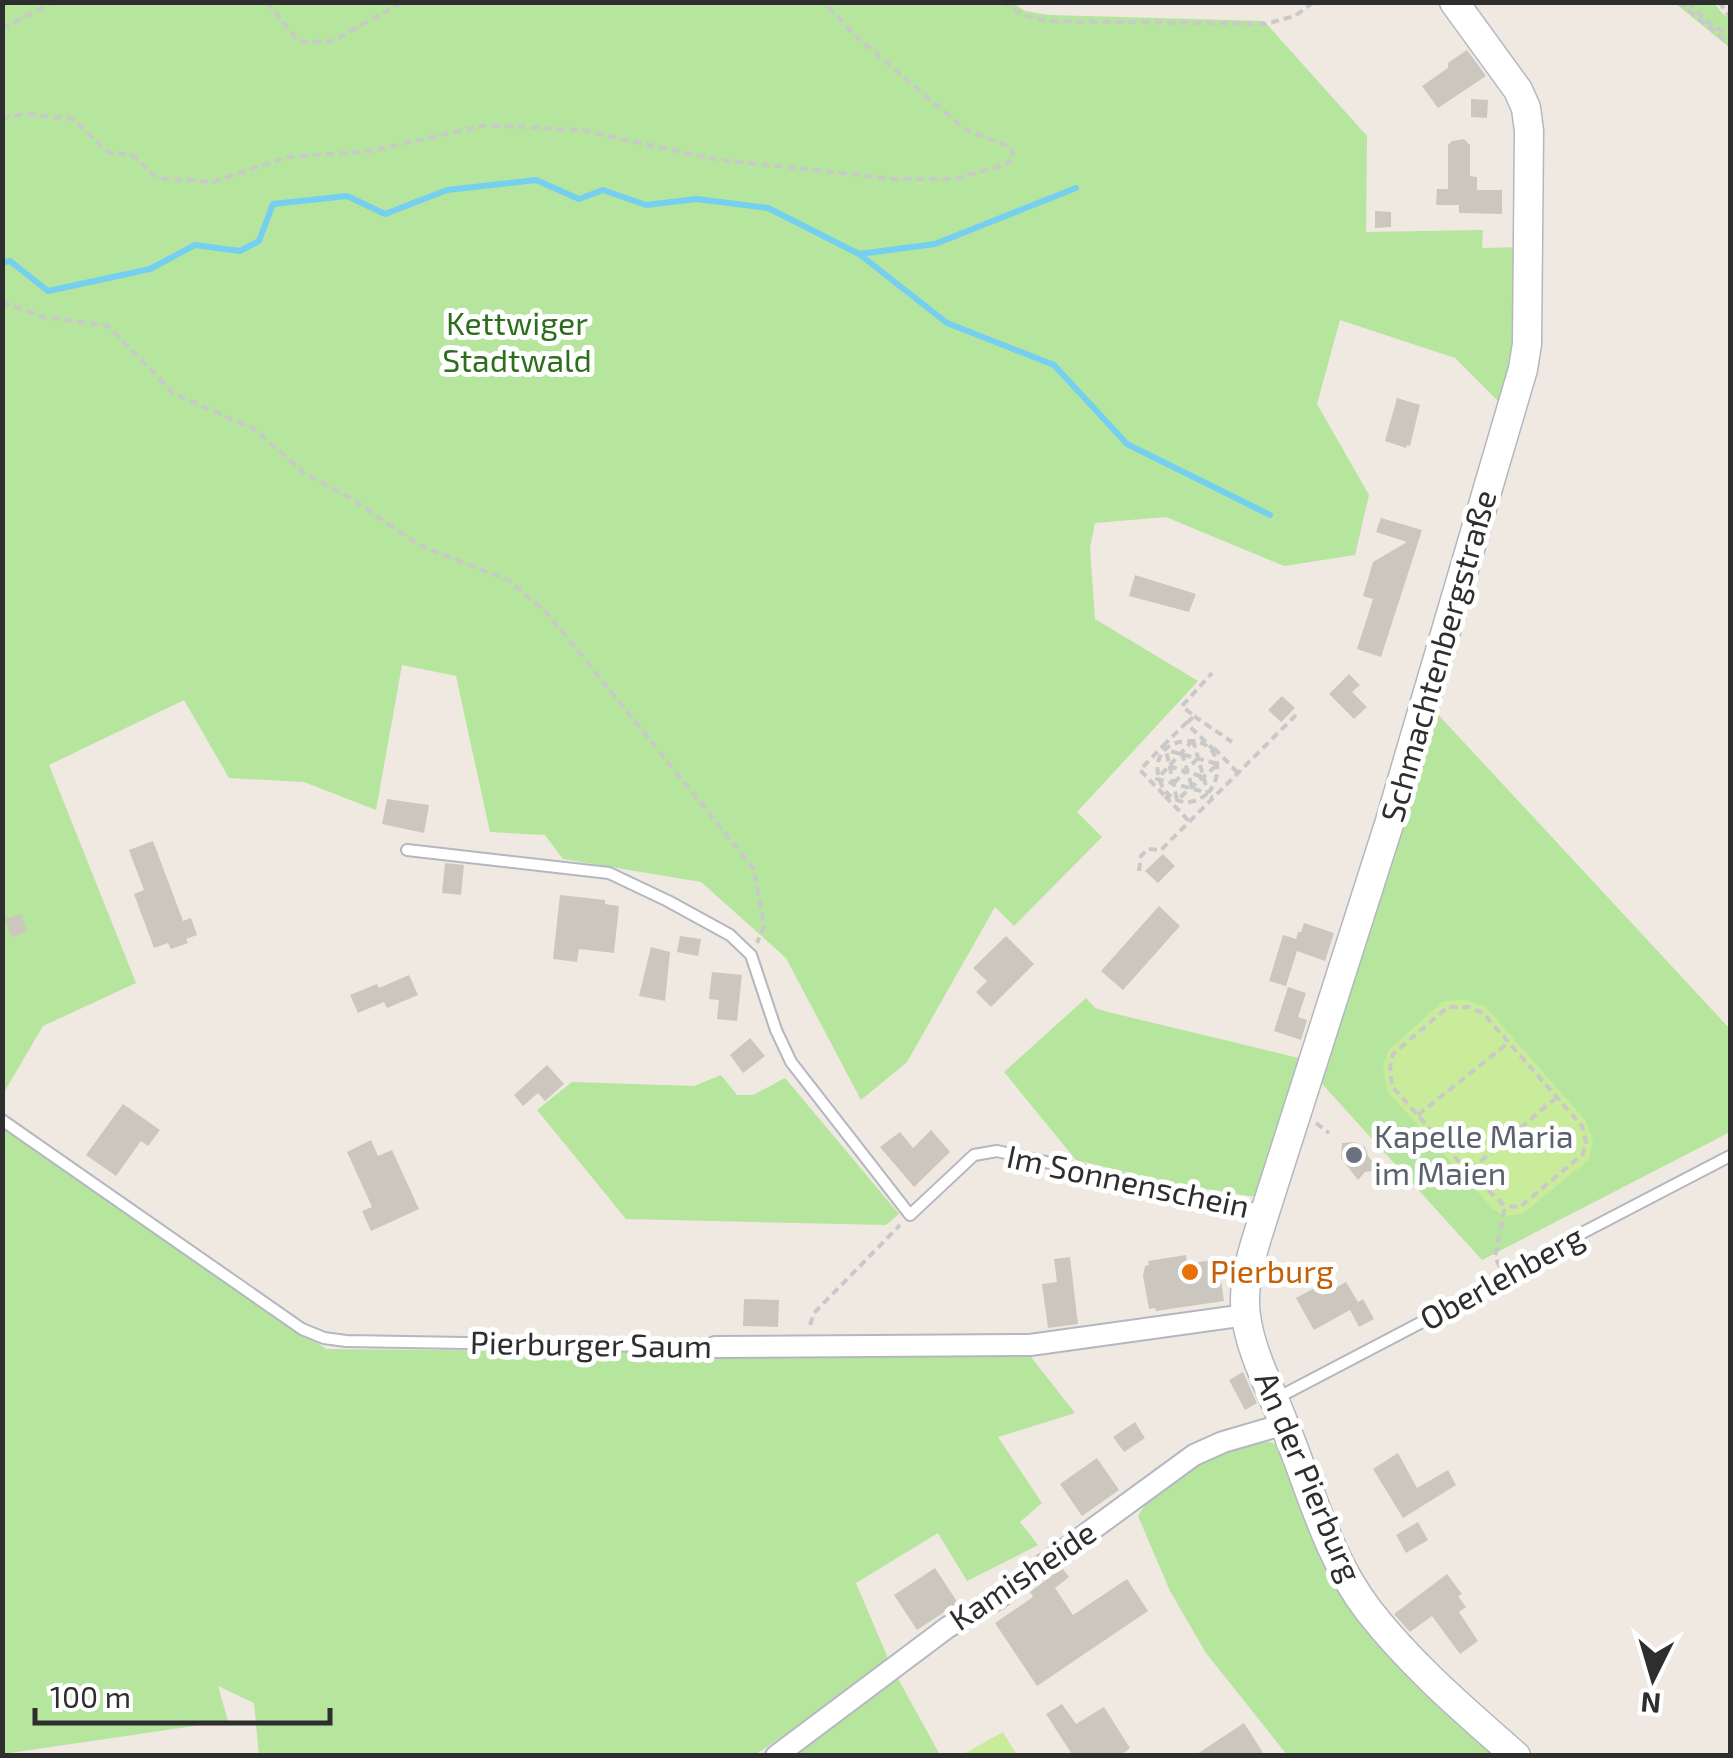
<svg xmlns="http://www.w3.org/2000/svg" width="1733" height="1758" font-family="'Exo 2',sans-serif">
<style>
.green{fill:#b6e59e}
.pitch{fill:#c9ec9a}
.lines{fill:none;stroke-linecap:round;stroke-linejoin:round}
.stream{stroke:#75cff0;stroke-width:6}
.building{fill:#cbc7bf}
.lane-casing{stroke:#b4b7c1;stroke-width:14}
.street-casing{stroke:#b4b7c1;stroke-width:24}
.secondary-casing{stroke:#b4b7c1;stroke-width:31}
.path{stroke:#c9c9c9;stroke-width:4;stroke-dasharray:8 5;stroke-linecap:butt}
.lane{stroke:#fff;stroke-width:10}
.street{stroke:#fff;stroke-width:20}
.secondary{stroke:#fff;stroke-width:28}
.worship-dot{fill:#6b7280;stroke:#fff;stroke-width:4}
.food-dot{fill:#e8710a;stroke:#fff;stroke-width:4}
.labels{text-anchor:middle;stroke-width:10;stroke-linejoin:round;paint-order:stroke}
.park-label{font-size:32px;fill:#2c6e1b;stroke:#fff}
.street-label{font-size:32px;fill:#2e2e2e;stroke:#fff}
.worship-label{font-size:32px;fill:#5b616d;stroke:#fff;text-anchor:start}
.food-label{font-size:32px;fill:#c56008;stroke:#fff;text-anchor:start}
</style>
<rect width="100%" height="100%" fill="#efe9e1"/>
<path class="green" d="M1012,2L1025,11L1049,15L1264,21L1367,136L1366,232L1483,230L1482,248L1522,247L1521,346L1503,406L1455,358L1340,320L1317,404L1369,495L1355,555L1284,566L1166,517L1095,523L1090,548L1095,619L1198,681L1077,812L1102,837L1014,926L995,907L907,1062L861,1100L786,958L701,882L563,859L545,835L490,832L456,676L402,665L376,810L304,782L229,778L184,700L49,765L136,983L43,1026L3,1094V3Z
M1675,3H1714L1723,14L1730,18V48Z
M1432,708L1730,1029V1132L1482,1260L1314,1075Z
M1086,998L1095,1008L1108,1012L1307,1060L1261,1198L1175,1184L1076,1160L1004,1072Z
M721,1075L737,1095H753L785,1078L899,1214L886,1225L626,1219L537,1110L572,1082L694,1086Z
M3,1128L326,1349L623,1352H1027L1075,1413L998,1437L1042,1503L1020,1522L1038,1545L967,1581L938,1533L856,1583L890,1663L755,1755H259L254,1703L218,1686L228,1721L3,1754Z
M1265,1441L1281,1445L1322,1546L1503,1755H1287L1206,1653L1170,1591L1138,1516L1148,1500L1204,1456Z
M896,1675L940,1755L790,1756Z"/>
<path class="pitch" d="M1466,1000L1486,1007L1585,1120L1593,1139L1589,1160L1522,1214L1504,1216L1493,1209L1387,1091L1383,1065L1389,1050L1443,1001Z
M1003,1732L1017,1755H962Z"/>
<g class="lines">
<path class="stream" d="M859,254L935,244L1076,188
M2,263L10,261L48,291L150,269L195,245L240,251L259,241L273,204L347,196L385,214L447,190L536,180L579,199L603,190L646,205L697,199L768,208L859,254L947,323L1054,365L1127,444L1270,515"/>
</g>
<path class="building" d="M1467,50L1486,76L1438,108L1422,86L1448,68V63Z
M1471,99L1488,100L1487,118L1471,117Z
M1464,139L1470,145V176L1477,177V190H1502V214L1459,213V205H1436L1437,189H1448V145L1452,141Z
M1375,211L1391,212V227L1375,228Z
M1397,398L1420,405L1410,446L1407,445L1406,448L1385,441Z
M1381,518L1422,530L1381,657L1357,649L1373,599L1363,596L1373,562L1407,542L1376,532Z
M1135,575L1196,594L1189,612L1129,596Z
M1349,674L1360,685L1352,692L1367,707L1354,719L1329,694Z
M1282,696L1295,708L1281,722L1268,710Z
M387,799L429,805L424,833L382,824Z
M153,841L183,921L191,918L197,935L186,939L188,943L171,949L168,943L154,948L134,894L144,890L129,850Z
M1163,854L1175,866L1158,883L1145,871Z
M445,863L464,865L461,895L442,893Z
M560,895L605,900V904L619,906L614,953L579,949L577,962L553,959Z
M1159,906L1180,926L1123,990L1101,971Z
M21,914L27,932L11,937L5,919Z
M1304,923L1334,933L1325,961L1297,951L1286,986L1269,981L1283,935L1296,939L1298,932H1301Z
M680,936L701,939L698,956L677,952Z
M1006,936L1034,964L991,1007L976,992L987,981L973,968Z
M651,947L670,952L665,1001L639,996Z
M712,972L742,975L737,1021L717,1019L719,1000L709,999Z
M409,975L418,995L387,1008L384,1002L358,1013L350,995L377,984L379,988Z
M1288,987L1306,993L1298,1017L1307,1020L1301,1040L1274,1031Z
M750,1038L765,1056L743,1073L730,1055Z
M547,1065L564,1084L545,1101L538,1093L523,1106L514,1095Z
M123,1104L160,1130L148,1146L141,1141L116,1176L86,1155Z
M931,1130L950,1152L914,1187L880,1147L900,1132L913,1148Z
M371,1140L378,1156L392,1150L419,1209L371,1231L362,1211L372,1207L347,1152Z
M1355,1142L1365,1147L1368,1156L1379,1170L1365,1172L1358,1180L1341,1158L1342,1143Z
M1186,1255L1187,1264L1218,1259L1224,1301L1156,1311L1155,1308L1149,1309L1143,1276L1145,1266L1149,1265L1148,1261Z
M1070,1257L1078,1324L1048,1328L1042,1284L1057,1282L1054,1259Z
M1346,1282L1358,1302L1363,1299L1374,1319L1359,1327L1350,1310L1314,1330L1296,1298L1318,1286L1323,1295Z
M744,1299L779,1300L778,1327L743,1326Z
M1243,1372L1257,1403L1245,1410L1229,1380Z
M1135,1422L1145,1438L1124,1452L1113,1437Z
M1398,1453L1417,1488L1448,1470L1456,1485L1403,1518L1373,1469Z
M1097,1458L1119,1490L1082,1516L1060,1484Z
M1418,1522L1428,1540L1406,1553L1396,1535Z
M935,1568L958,1603L917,1630L894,1595Z
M1062,1568L1069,1577L1055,1588L1073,1615L1127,1579L1148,1611L1037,1686L995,1623L1033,1597L1030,1592Z
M1447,1574L1462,1594L1458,1596L1466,1607L1459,1612L1478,1641L1460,1654L1432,1616L1410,1632L1394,1614Z
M1062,1704L1076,1724L1104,1707L1130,1748L1120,1756H1073L1046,1714Z
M1244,1723L1265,1756H1194Z"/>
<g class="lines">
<g class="lane-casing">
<path id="lane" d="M407,850L609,873L668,901L730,935L751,955L776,1030L791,1062L910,1215L974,1155L997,1151L1263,1211
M2,1120L302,1329L324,1338L346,1341L715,1347
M1277,1398L1506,1278L1584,1232L1730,1156"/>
</g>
<g class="street-casing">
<path id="street" d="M715,1347L1030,1345L1246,1315
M776,1756L948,1627L997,1599L1194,1455L1223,1442L1285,1424"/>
</g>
<g class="secondary-casing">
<path id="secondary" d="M1454,2L1518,90L1526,108L1529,131L1527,344L1523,369L1390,821L1265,1212C1255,1245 1241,1280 1246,1316C1251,1354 1271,1389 1284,1424C1310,1486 1327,1557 1369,1611C1412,1666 1464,1710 1516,1756"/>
</g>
<path class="path" d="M267,2L299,42L333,41L402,2
M1003,2L1023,15L1047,21L1265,24L1295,16L1314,2
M1678,2L1730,44
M1688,2L1708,22L1730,35
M1719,2L1728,14L1730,13
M2,29L54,2
M2,118L25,114L73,119L108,152L132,155L157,178L213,182L288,157L371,151L486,125L580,130L714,159L895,179H953L1004,165L1014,158L1011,147L966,130L859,39L823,2
M2,302L44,317L108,326L173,393L254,429L304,473L349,497L419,545L510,581L549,615L754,869L764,926L757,943
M1194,716L1232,742
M1187,723L1194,716L1182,706L1212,673
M1193,740L1157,779L1208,793
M1193,740L1208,793
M1163,746L1186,723L1213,749
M1214,748L1238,773
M1182,753L1192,787
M1169,766L1203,777
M1174,783L1198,758
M1208,793C1225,774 1219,740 1189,741C1130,742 1164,830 1208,793L1212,797
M1164,795L1140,770L1163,746L1166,750L1218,764L1177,800L1166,750
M1165,796L1189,821
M1139,871L1141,856L1148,849L1161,850L1299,712
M1418,1115L1508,1043
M1316,1123L1329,1133
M1468,1172L1392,1086L1390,1068L1393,1054L1448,1007H1469L1483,1013L1582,1126L1586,1143L1583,1154L1520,1207L1505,1206
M1500,1267L1495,1257L1505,1206L1468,1172L1557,1097
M810,1325L814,1313L900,1225"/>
<use href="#lane" class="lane"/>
<use href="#street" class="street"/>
<use href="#secondary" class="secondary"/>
</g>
<circle class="worship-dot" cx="1354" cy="1155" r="10"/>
<circle class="food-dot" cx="1190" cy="1272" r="10"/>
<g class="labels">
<g class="park-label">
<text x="517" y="335">Kettwiger<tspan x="517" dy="37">Stadtwald</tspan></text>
</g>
<g class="street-label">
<text transform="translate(1439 656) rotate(-74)" y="11">Schmachtenbergstraße</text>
<text transform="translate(1128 1182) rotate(12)" y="11">Im Sonnenschein</text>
<text transform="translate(1502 1278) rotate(-29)" y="11">Oberlehberg</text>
<text transform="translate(591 1345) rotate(1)" y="11">Pierburger Saum</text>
<text transform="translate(1308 1477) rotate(67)" y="11">An der Pierburg</text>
<text transform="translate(1023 1576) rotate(-34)" y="11">Kamisheide</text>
</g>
<g class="worship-label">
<text x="1374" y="1148">Kapelle Maria<tspan x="1374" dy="37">im Maien</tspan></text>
</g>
<g class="food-label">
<text x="1210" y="1283">Pierburg</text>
</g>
</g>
<rect width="1733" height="1758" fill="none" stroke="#2e2e2e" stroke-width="10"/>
<g transform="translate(1653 1678) rotate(185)" stroke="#ffffff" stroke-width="8" paint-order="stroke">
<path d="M0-8L18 38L0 25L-18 38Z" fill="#2e2e2e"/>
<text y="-15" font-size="28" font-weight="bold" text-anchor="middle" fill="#2e2e2e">N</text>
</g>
<path d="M35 1708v15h295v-15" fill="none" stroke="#2e2e2e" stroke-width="5"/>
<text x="50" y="1708" font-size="30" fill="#2e2e2e" stroke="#ffffff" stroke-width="8" paint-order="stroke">100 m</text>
</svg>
